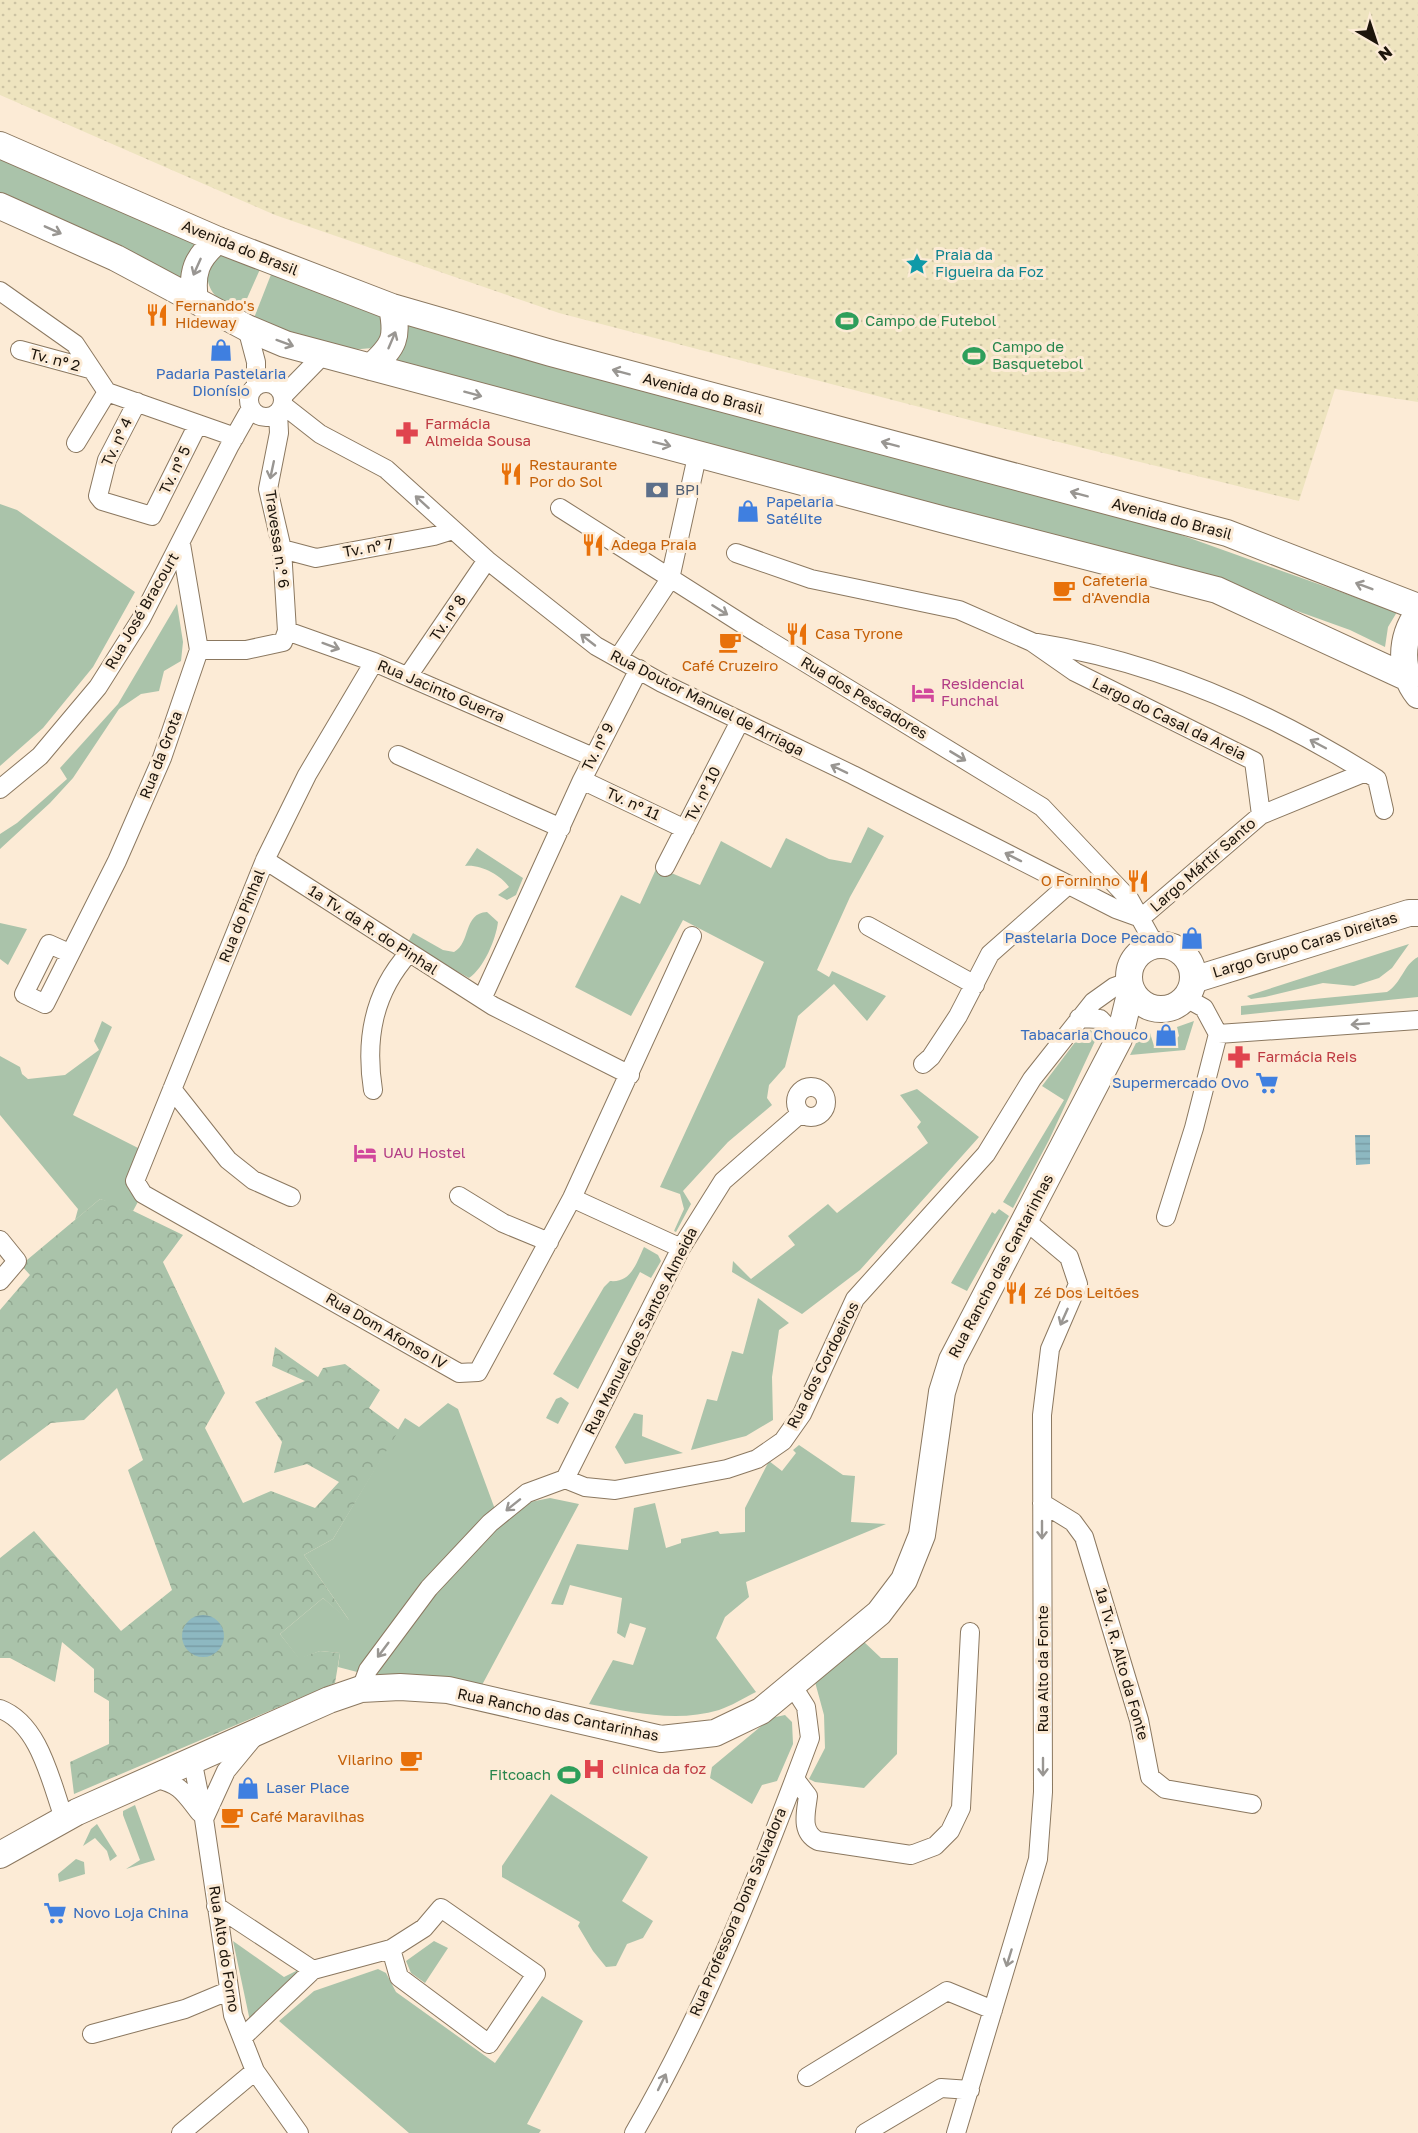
<svg xmlns="http://www.w3.org/2000/svg" width="1418" height="2133" font-family="'Golos Text',sans-serif">
<style>
.grass{fill:#aac3aa}
.forest{fill:url(#forest-crowns)}
.sand{fill:url(#sand-dots)}
.water{fill:url(#water-rules)}
.lines{fill:none;stroke-linecap:round;stroke-linejoin:round}
.street-casing{stroke:#8b7860;stroke-width:20}
.secondary-casing{stroke:#8b7860;stroke-width:28}
.street{stroke:#fff;stroke-width:18}
.secondary{stroke:#fff;stroke-width:26}
.oneway{stroke:#999692}
.labels{text-anchor:middle;stroke-width:6;stroke-linejoin:round;paint-order:stroke}
.street-label{font-size:15px;fill:#1d150c;stroke:#fcebd6}
.culture-label{font-size:15px;fill:#0d838f;stroke:#fcebd6;text-anchor:start}
.food-label{font-size:15px;fill:#c56008;stroke:#fcebd6;text-anchor:start}
.leisure-label{font-size:15px;fill:#27864d;stroke:#fcebd6;text-anchor:start}
.shop-label{font-size:15px;fill:#366cbe;stroke:#fcebd6;text-anchor:start}
.health-label{font-size:15px;fill:#be3a42;stroke:#fcebd6;text-anchor:start}
.service-label{font-size:15px;fill:#4e5e75;stroke:#fcebd6;text-anchor:start}
.hotel-label{font-size:15px;fill:#b23c85;stroke:#fcebd6;text-anchor:start}
</style>
<defs>
<pattern id="forest-crowns" width="20" height="18" patternUnits="userSpaceOnUse" patternTransform="scale(1.5)"><rect width="20" height="18" fill="#aac3aa"/><path d="M2 6a3 3 0 1 1 6 0M12 15a3 3 0 1 1 6 0" fill="none" stroke="#92a791"/></pattern>
<pattern id="sand-dots" width="8" height="8" patternUnits="userSpaceOnUse" patternTransform="scale(1.5)"><rect width="8" height="8" fill="#eee4bf"/><path d="M2 2h.1M6 6h.1" fill="none" stroke="#ccc3a3" stroke-width="1.8" stroke-linecap="round"/></pattern>
<pattern id="water-rules" width="6" height="5" patternUnits="userSpaceOnUse" patternTransform="scale(1.5)"><rect width="6" height="5" fill="#8db8c1"/><path d="M0 2.5h6" fill="none" stroke="#799da5"/></pattern>
</defs>
<rect width="100%" height="100%" fill="#fcebd6"/>
<path class="grass" d="M0,158L200,244L183,280L0,195Z
M223,255L261,267L241,312C218,301 201,290 210,261Z
M272,272L383,316C384,325 387,335 380,343C362,363 276,327 254,318Z
M406,321L592,377L1170,531L1397,612L1388,627L1385,647L1350,630L1177,568L395,361L401,351Z
M0,504L17,510L135,592L93,667L43,728L0,766Z
M177,604L183,642L181,661L164,671L159,691L141,694L119,709L73,778L50,803L0,849V834L17,823L67,779L60,768L118,704Z
M868,827L884,836L850,897L817,970L829,977L832,971L886,996L867,1021L834,984L798,1016L785,1067L769,1085L767,1098L772,1105L728,1142L683,1191L691,1204L676,1232L674,1231L684,1209L680,1194L660,1187L764,962L683,920L631,1016L575,987L621,895L640,904L657,867L700,885L721,841L771,868L786,838L829,859L851,863Z
M477,848L523,878L516,895L507,900L498,895L509,887C501,875 480,864 465,866Z
M487,912L498,922C496,939 484,968 469,978L407,944L413,933L443,950L454,952C471,943 463,913 487,912Z
M0,923L27,929L8,965L0,959Z
M1409,944L1392,968L1379,978L1354,986L1323,983L1265,997L1251,999L1247,996Z
M1418,957V997L1241,1015V1006L1387,992C1402,983 1403,965 1418,957Z
M102,1021L112,1027L73,1115L142,1150L140,1198L133,1211L100,1199L75,1220L78,1209L0,1115V1056L20,1067L22,1074L28,1079L65,1075L99,1050L94,1041Z
M1194,1021L1185,1050L1130,1055L1136,1043L1150,1033L1154,1046L1173,1042L1179,1036L1177,1027Z
M1090,1030L1095,1033L1096,1039L1049,1140L1013,1208L1003,1202L1064,1100L1042,1086L1079,1037Z
M917,1089L979,1137L860,1270L802,1314L732,1272L733,1261L751,1279L795,1245L788,1236L828,1204L837,1213L928,1143L917,1127L921,1122L900,1095Z
M999,1209L1009,1216L967,1291L951,1283L992,1212L995,1214Z
M644,1247L658,1255L661,1261L651,1278L640,1272L578,1389L553,1374L604,1287L610,1281C631,1283 636,1264 644,1247Z
M758,1298L789,1323L779,1330L772,1377L773,1420L746,1436L691,1450L707,1399L717,1401L732,1351L743,1354Z
M561,1397L569,1403L558,1424L546,1418L556,1399Z
M448,1403L458,1409L496,1512L361,1673L338,1667L340,1653L320,1651L299,1659L280,1634L323,1598L349,1620L304,1555L333,1539L405,1418L419,1427Z
M634,1413L643,1415L642,1436L683,1453L625,1464L615,1447Z
M799,1445L843,1475L855,1476L851,1522L886,1524L746,1582L749,1597L725,1617L716,1638L756,1692C744,1698 731,1706 719,1710C676,1723 631,1712 589,1704L613,1660L633,1665L646,1628L630,1623L625,1638L617,1633L622,1598L570,1585L563,1605L551,1604L577,1544L628,1550L634,1508L655,1503L666,1548L681,1543V1539L718,1531L720,1534L745,1532V1508L769,1461L782,1471L796,1453L793,1450Z
M550,1498L579,1504L482,1685L377,1674L411,1620L500,1524L525,1503Z
M863,1641L881,1658H898L897,1754L864,1788L815,1782L809,1779L825,1748L824,1715L815,1682Z
M785,1715L792,1722L793,1744L777,1781L762,1785L752,1804L710,1778L712,1767L771,1718Z
M551,1794L648,1857L622,1901L653,1921L643,1938L627,1944L616,1966L606,1967L593,1951L578,1926L580,1922L502,1877V1866Z
M135,1805L155,1860L126,1869L140,1860L123,1815V1811Z
M97,1824L117,1856L110,1861L107,1851L95,1838L83,1846L91,1829Z
M76,1859L84,1862L85,1874L59,1882L58,1874Z
M233,1941L284,1977L298,1970L302,1972L250,2021Z
M434,1941L448,1948L425,1983L411,1973L406,1961Z
M378,1969L386,1973L396,1992L495,2063L542,1996L583,2021L527,2124L541,2130L539,2133H409L279,2021L314,1991Z"/>
<path class="forest" d="M100,1199L119,1204L183,1235L163,1262L225,1393L205,1428L243,1503L271,1491L315,1508L339,1482L307,1464L274,1473L282,1442L255,1402L305,1381L272,1366L275,1347L318,1377L323,1368L345,1364L380,1390L369,1408L399,1430L333,1539L304,1555L351,1623L323,1598L280,1634L299,1658L320,1651L340,1653L335,1683L74,1794L70,1762L109,1744V1701L94,1692V1669L62,1642L55,1682L10,1658H0V1558L34,1531L121,1631L172,1590L128,1470L143,1460L117,1388L84,1420L51,1423L0,1461V1310L30,1275L21,1265Z"/>
<path class="sand" d="M0,0H1418V402L1335,389L1299,501L981,423L559,313L275,215L0,95Z"/>
<path class="water" d="M1355,1135H1370V1164L1356,1165Z
M182 1636a21 21 0 1 1 42 0a21 21 0 1 1-42 0Z"/>
<g class="lines">
<g class="street-casing">
<path id="street" d="M0,291L75,344L107,392L235,437
M247,328L256,362V386
M20,350L90,369
M249 400a17 17 0 1 1 34 0a17 17 0 1 1-34 0Z
M283,396L323,355
M137,402L107,460L98,496L102,501L152,516L198,424
M283,405L320,434L386,469L487,560L596,646L662,683L853,775L1116,909L1141,918
M76,443L107,392
M560,508L752,630L1042,807L1130,900L1155,945
M282,549L316,558L434,536L453,530
M736,553L811,579L959,610L1032,642L1075,672L1254,761L1261,815
M287,631L374,662L593,757
M1037,643C1158,662 1274,714 1377,779L1384,810
M199,650H246L283,642L287,631L282,549L268,489L279,433L278,412
M618,658L670,579L698,452
M374,662L307,775L265,860L135,1181L143,1194L459,1373L478,1372L572,1198L692,936
M408,676L487,560
M398,755L561,828
M582,780L685,829
M0,789L40,756L98,687L141,619L230,445L251,408
M265,860L493,1006L630,1075
M665,867L740,721
M1141,918L1261,815L1366,772
M868,926L975,985
M69,953L49,944L24,994L45,1004L117,861L162,758L199,650L181,544
M482,999L582,780L639,669
M1079,1018L1100,1019L1119,1039
M1218,1034L1418,1020
M923,1064L931,1057L958,1016L990,954L1068,885
M796 1102a15 15 0 1 1 30 0a15 15 0 1 1-30 0Z
M172,1089L228,1160L253,1180L291,1197
M373,1090C365,1039 373,993 409,953
M459,1196L503,1223L549,1242
M572,1198L681,1248
M1166,1217L1194,1128L1218,1034L1204,1008L1186,998
M0,1240L17,1261L0,1281
M565,1479L681,1248L723,1181L801,1113
M1042,1503L1073,1522L1084,1537L1139,1720L1150,1777L1165,1789L1252,1804
M361,1689L368,1670L429,1588L490,1523L527,1493L565,1479L585,1487L615,1490L727,1469L757,1459L783,1441L802,1414L855,1299L986,1154L1032,1079L1093,1002L1114,987L1128,982
M0,1709C40,1724 51,1783 64,1818
M195,1759L193,1764L204,1819L233,2015L255,2071L299,2133
M153,1778C180,1784 183,1791 200,1813
M795,1779L808,1796C806,1813 800,1832 818,1841L911,1855L935,1846L950,1831L961,1808L970,1632
M204,1819L226,1771L254,1737
M216,1906L313,1970
M92,2034L185,2009L228,1991
M242,2038L313,1970L391,1949L424,1928L441,1908L536,1974L489,2044L399,1977L391,1949
M807,2077L947,1991L993,2010
M181,2133L255,2071
M634,2133C706,2009 760,1872 810,1738L806,1707L792,1685
M865,2133L941,2088L970,2090
M956,2133L1038,1859L1043,1792L1042,1415L1050,1349L1078,1284L1069,1257L1026,1221"/>
</g>
<g class="secondary-casing">
<path id="secondary" d="M0,145L218,240L392,307L551,353L1227,533L1418,607
M0,206L116,258L247,328L285,344L945,520L1217,590L1408,678
M195,300C191,273 196,258 218,240
M371,367C395,345 398,338 392,307
M1418,613C1400,638 1399,671 1418,695
M1129 977a32 32 0 1 1 64 0a32 32 0 1 1-64 0Z
M1193,980L1409,913H1418
M0,1855L77,1812L329,1700L361,1689L400,1687L448,1690L661,1739L715,1733L761,1711L879,1613L904,1580L922,1535L942,1392L952,1360L1119,1039L1131,990"/>
</g>
<use href="#street" class="street"/>
<use href="#secondary" class="secondary"/>
</g>
<defs><path id="oneway-shaft" d="M-6 0H5M1.5-3L5.5 0L1.5 3" fill="none" stroke-width="1.6" stroke-linecap="round" stroke-linejoin="round" transform="scale(1.5)"/></defs>
<g class="oneway">
<use href="#oneway-shaft" transform="translate(53 230) rotate(24)"/>
<use href="#oneway-shaft" transform="translate(197 267) rotate(114)"/>
<use href="#oneway-shaft" transform="translate(392 340) rotate(-67)"/>
<use href="#oneway-shaft" transform="translate(285 343) rotate(20)"/>
<use href="#oneway-shaft" transform="translate(621 372) rotate(-165)"/>
<use href="#oneway-shaft" transform="translate(473 394) rotate(15)"/>
<use href="#oneway-shaft" transform="translate(662 444) rotate(14)"/>
<use href="#oneway-shaft" transform="translate(890 444) rotate(-165)"/>
<use href="#oneway-shaft" transform="translate(272 470) rotate(102)"/>
<use href="#oneway-shaft" transform="translate(1079 494) rotate(-165)"/>
<use href="#oneway-shaft" transform="translate(422 502) rotate(-138)"/>
<use href="#oneway-shaft" transform="translate(1364 586) rotate(-159)"/>
<use href="#oneway-shaft" transform="translate(720 610) rotate(32)"/>
<use href="#oneway-shaft" transform="translate(588 640) rotate(-142)"/>
<use href="#oneway-shaft" transform="translate(331 646) rotate(20)"/>
<use href="#oneway-shaft" transform="translate(1318 744) rotate(-152)"/>
<use href="#oneway-shaft" transform="translate(958 756) rotate(31)"/>
<use href="#oneway-shaft" transform="translate(839 769) rotate(-154)"/>
<use href="#oneway-shaft" transform="translate(1013 857) rotate(-153)"/>
<use href="#oneway-shaft" transform="translate(1360 1024) rotate(176)"/>
<use href="#oneway-shaft" transform="translate(1064 1317) rotate(114)"/>
<use href="#oneway-shaft" transform="translate(513 1505) rotate(141)"/>
<use href="#oneway-shaft" transform="translate(1042 1530) rotate(90)"/>
<use href="#oneway-shaft" transform="translate(383 1650) rotate(127)"/>
<use href="#oneway-shaft" transform="translate(1043 1767) rotate(90)"/>
<use href="#oneway-shaft" transform="translate(1009 1958) rotate(107)"/>
<use href="#oneway-shaft" transform="translate(662 2082) rotate(-64)"/>
</g>
<defs>
<g id="sight-bare" transform="scale(1.8)"><path d="M0-6L1.8-2.2L6-1.7L2.9 1.2L3.7 5.4L0 3.3L-3.7 5.4L-2.9 1.2L-6-1.7L-1.8-2.2Z" fill="#0f9aa8" stroke="#fcebd6" stroke-width="2.5" paint-order="stroke"/></g>
<g id="restaurant-bare" transform="scale(1.8)"><path d="M-5-6h1v4h1v-4h1v4h1v-4h1v5L-1.5 .5V6h-2V.5L-5-1ZM5-6V6H3V1.5H1.5Q1.5-4 5-6Z" fill="#e8710a" stroke="#fcebd6" stroke-width="2.5" paint-order="stroke"/></g>
<g id="stadium-bare" transform="scale(1.8)"><path d="M0-5a6.5 5 0 1 0 0 10a6.5 5 0 1 0 0-10ZM-3.5-1.8h7v3.6h-7Z" fill="#2e9e5b" stroke="#fcebd6" stroke-width="2.5" paint-order="stroke"/></g>
<g id="shop-bare" transform="scale(1.8)"><path d="M-5-2.5h2.3a2.7 3.5 0 0 1 5.4 0H5L5.5 6h-11ZM-1.5-2.5h3a1.5 2.3 0 0 0-3 0Z" fill="#3f7fe0" stroke="#fcebd6" stroke-width="2.5" paint-order="stroke"/></g>
<g id="pharmacy-bare" transform="scale(1.8)"><path d="M-2-6h4v4h4v4h-4v4h-4v-4h-4v-4h4Z" fill="#e0444e" stroke="#fcebd6" stroke-width="2.5" paint-order="stroke"/></g>
<g id="bank-bare" transform="scale(1.8)"><path d="M-6-4H6V4H-6ZM0-2.3a2.3 2.3 0 1 0 0 4.6a2.3 2.3 0 1 0 0-4.6Z" fill="#5c6f8a" stroke="#fcebd6" stroke-width="2.5" paint-order="stroke"/></g>
<g id="cafe-bare" transform="scale(1.8)"><path d="M-5.5-4.5H6V0H3Q3 3.5 0 3.5H-2.5Q-5.5 3.5-5.5 0ZM3-3.2v2h1.7v-2ZM-6 4.5H4V6H-6Z" fill="#e8710a" stroke="#fcebd6" stroke-width="2.5" paint-order="stroke"/></g>
<g id="hotel-bare" transform="scale(1.8)"><path d="M-6-4.5h1.5V1H6V5H4.5V3h-9V5H-6ZM-4 0a1.8 1.8 0 1 1 3.6 0ZM.5 0V-2.5h3Q6-2.5 6 0Z" fill="#d1479c" stroke="#fcebd6" stroke-width="2.5" paint-order="stroke"/></g>
<g id="supermarket-bare" transform="scale(1.8)"><path d="M-6-5.5h2.5l.6 2H6L4.5 2H-2.5L-4.4-4H-6ZM-1.5 3.2a1.3 1.3 0 1 0 .1 0ZM3 3.2a1.3 1.3 0 1 0 .1 0Z" fill="#3f7fe0" stroke="#fcebd6" stroke-width="2.5" paint-order="stroke"/></g>
<g id="hospital-bare" transform="scale(1.8)"><path d="M-5-5h3v3.5h4V-5h3V5h-3V1.5h-4V5h-3Z" fill="#e0444e" stroke="#fcebd6" stroke-width="2.5" paint-order="stroke"/></g>
</defs>
<g fill-rule="evenodd">
<use href="#sight-bare" x="917" y="264"/>
<use href="#restaurant-bare" x="157" y="315"/>
<use href="#stadium-bare" x="847" y="321"/>
<use href="#shop-bare" x="221" y="350"/>
<use href="#stadium-bare" x="974" y="356"/>
<use href="#pharmacy-bare" x="407" y="433"/>
<use href="#restaurant-bare" x="511" y="474"/>
<use href="#bank-bare" x="657" y="490"/>
<use href="#shop-bare" x="748" y="511"/>
<use href="#restaurant-bare" x="593" y="545"/>
<use href="#cafe-bare" x="1064" y="590"/>
<use href="#restaurant-bare" x="797" y="634"/>
<use href="#cafe-bare" x="730" y="642"/>
<use href="#hotel-bare" x="923" y="693"/>
<use href="#restaurant-bare" x="1138" y="881"/>
<use href="#shop-bare" x="1192" y="938"/>
<use href="#shop-bare" x="1166" y="1035"/>
<use href="#pharmacy-bare" x="1239" y="1057"/>
<use href="#supermarket-bare" x="1267" y="1083"/>
<use href="#hotel-bare" x="365" y="1153"/>
<use href="#restaurant-bare" x="1016" y="1293"/>
<use href="#cafe-bare" x="411" y="1760"/>
<use href="#hospital-bare" x="594" y="1769"/>
<use href="#stadium-bare" x="569" y="1775"/>
<use href="#shop-bare" x="248" y="1788"/>
<use href="#cafe-bare" x="232" y="1817"/>
<use href="#supermarket-bare" x="55" y="1913"/>
</g>
<g class="labels">
<g class="street-label">
<text transform="translate(240 248) rotate(22)" y="5">Avenida do Brasil</text>
<text transform="translate(55 360) rotate(15)" y="5">Tv. nº 2</text>
<text transform="translate(703 394) rotate(15)" y="5">Avenida do Brasil</text>
<text transform="translate(117 442) rotate(-65)" y="5">Tv. nº 4</text>
<text transform="translate(175 470) rotate(-64)" y="5">Tv. nº 5</text>
<text transform="translate(1172 519) rotate(15)" y="5">Avenida do Brasil</text>
<text transform="translate(277 539) rotate(82)" y="5">Travessa n.º 6</text>
<text transform="translate(368 548) rotate(-10)" y="5">Tv. nº 7</text>
<text transform="translate(142 611) rotate(-60)" y="5">Rua José Bracourt</text>
<text transform="translate(448 618) rotate(-56)" y="5">Tv. nº 8</text>
<text transform="translate(441 691) rotate(23)" y="5">Rua Jacinto Guerra</text>
<text transform="translate(864 698) rotate(31)" y="5">Rua dos Pescadores</text>
<text transform="translate(707 703) rotate(27)" y="5">Rua Doutor Manuel de Arriaga</text>
<text transform="translate(1169 719) rotate(26)" y="5">Largo do Casal da Areia</text>
<text transform="translate(598 747) rotate(-63)" y="5">Tv. nº 9</text>
<text transform="translate(161 755) rotate(-69)" y="5">Rua da Grota</text>
<text transform="translate(703 794) rotate(-63)" y="5">Tv. nº 10</text>
<text transform="translate(633 804) rotate(25)" y="5">Tv. nº 11</text>
<text transform="translate(1203 865) rotate(-41)" y="5">Largo Mártir Santo</text>
<text transform="translate(242 916) rotate(-68)" y="5">Rua do Pinhal</text>
<text transform="translate(373 930) rotate(33)" y="5">1ª Tv. da R. do Pinhal</text>
<text transform="translate(1305 945) rotate(-17)" y="5">Largo Grupo Caras Direitas</text>
<text transform="translate(1001 1266) rotate(-62)" y="5">Rua Rancho das Cantarinhas</text>
<text transform="translate(386 1331) rotate(30)" y="5">Rua Dom Afonso IV</text>
<text transform="translate(641 1331) rotate(-63)" y="5">Rua Manuel dos Santos Almeida</text>
<text transform="translate(823 1365) rotate(-63)" y="5">Rua dos Cordoeiros</text>
<text transform="translate(1122 1664) rotate(74)" y="5">1ª Tv. R. Alto da Fonte</text>
<text transform="translate(1043 1669) rotate(-90)" y="5">Rua Alto da Fonte</text>
<text transform="translate(558 1715) rotate(12)" y="5">Rua Rancho das Cantarinhas</text>
<text transform="translate(738 1912) rotate(-67)" y="5">Rua Professora Dona Salvadora</text>
<text transform="translate(224 1949) rotate(81)" y="5">Rua Alto do Forno</text>
</g>
<g class="culture-label">
<text x="935" y="260">Praia da<tspan x="935" dy="17">Figueira da Foz</tspan></text>
</g>
<g class="food-label">
<text x="175" y="311">Fernando's<tspan x="175" dy="17">Hideway</tspan></text>
<text x="529" y="470">Restaurante<tspan x="529" dy="17">Por do Sol</tspan></text>
<text x="611" y="550">Adega Praia</text>
<text x="1082" y="586">Cafeteria<tspan x="1082" dy="17">d'Avendia</tspan></text>
<text x="815" y="639">Casa Tyrone</text>
<text x="730" y="671" text-anchor="middle">Café Cruzeiro</text>
<text x="1120" y="886" text-anchor="end">O Forninho</text>
<text x="1034" y="1298">Zé Dos Leitões</text>
<text x="393" y="1765" text-anchor="end">Vilarino</text>
<text x="250" y="1822">Café Maravilhas</text>
</g>
<g class="leisure-label">
<text x="865" y="326">Campo de Futebol</text>
<text x="992" y="352">Campo de<tspan x="992" dy="17">Basquetebol</tspan></text>
<text x="551" y="1780" text-anchor="end">Fitcoach</text>
</g>
<g class="shop-label">
<text x="221" y="379" text-anchor="middle">Padaria Pastelaria<tspan x="221" dy="17">Dionísio</tspan></text>
<text x="766" y="507">Papelaria<tspan x="766" dy="17">Satélite</tspan></text>
<text x="1174" y="943" text-anchor="end">Pastelaria Doce Pecado</text>
<text x="1148" y="1040" text-anchor="end">Tabacaria Chouco</text>
<text x="1249" y="1088" text-anchor="end">Supermercado Ovo</text>
<text x="266" y="1793">Laser Place</text>
<text x="73" y="1918">Novo Loja China</text>
</g>
<g class="health-label">
<text x="425" y="429">Farmácia<tspan x="425" dy="17">Almeida Sousa</tspan></text>
<text x="1257" y="1062">Farmácia Reis</text>
<text x="612" y="1774">clinica da foz</text>
</g>
<g class="service-label">
<text x="675" y="495">BPI</text>
</g>
<g class="hotel-label">
<text x="941" y="689">Residencial<tspan x="941" dy="17">Funchal</tspan></text>
<text x="383" y="1158">UAU Hostel</text>
</g>
</g>
<g transform="translate(1376 42) rotate(141)" stroke="#fcebd6" stroke-width="4.5" paint-order="stroke">
<path d="M0-4.5L10 22L0 15L-10 22Z" fill="#1d150c"/>
<text y="-9" font-size="16" font-weight="bold" text-anchor="middle" fill="#1d150c">N</text>
</g>
</svg>
